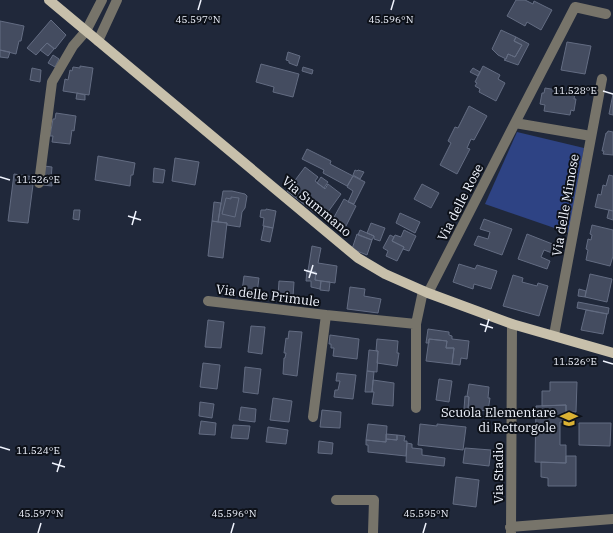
<svg xmlns="http://www.w3.org/2000/svg" width="613" height="533" font-family="'IBM Plex Serif',serif">
<style>
.green{fill:#2e4384}
.building{fill:#444c60;stroke:#636c82}
.lines{fill:none;stroke-linecap:round;stroke-linejoin:round}
.minor{stroke:#77746a;stroke-width:10}
.major{stroke:#c8c0ab;stroke-width:10}
.ticks{fill:none;stroke:#f0f4fe;stroke-width:1.5}
.labels{text-anchor:middle;stroke-width:4;stroke-linejoin:round;paint-order:stroke}
.street-label{font-size:13px;fill:#f0f4fe;stroke:#0d1119}
.poi-label{font-size:13px;fill:#f0f4fe;stroke:#0d1119;text-anchor:end}
.ticks-label{font-size:10px;text-anchor:middle;fill:#f0f4fe;stroke:#0d1119;stroke-width:4;stroke-linejoin:round;paint-order:stroke}
</style>
<rect width="100%" height="100%" fill="#20283a"/>
<path class="green" d="M517,132L584,148L569,233L485,204Z"/>
<path class="building" d="M516,0H525L533,4L534,1L552,10L541,30L527,22L525,26L507,16Z
M51,20L66,35L55,49L47,43L36,55L27,48Z
M0,21L24,26L21,41H19L16,54L0,50Z
M501,30L516,37L514,41L522,45L515,57L508,54L506,59L498,55L492,49Z
M516,37L529,44L518,65L504,60L506,59L508,54L515,57L522,45L514,41Z
M567,42L591,46L585,74L561,70Z
M47,43L54,49L48,56L40,50Z
M0,50L10,52L8,58L0,57Z
M288,52L300,56L297,66L289,63V61L286,60Z
M53,55L59,59L55,67L48,63Z
M261,64L299,74L293,97L273,92L274,87L256,82Z
M80,66L93,68L89,95L63,91L65,79L68,80L70,70L72,71L73,67L80,68Z
M483,66L500,75L498,79L505,83L496,101L479,92L480,89L475,86L477,83L475,82Z
M303,67L313,70L312,74L302,71Z
M32,68L41,70L40,82L30,80Z
M473,68L480,72L478,76L470,72Z
M545,88L575,93L574,99H576L574,111L571,110L570,115L544,111L545,105L540,104L542,93H544Z
M77,93L85,95V100L76,99Z
M613,94V115L609,114Z
M469,106L487,116L474,140L471,139L467,148L470,149L457,174L440,165L451,143L448,141L455,127L458,128Z
M56,113L76,116L74,131L72,130L70,144L52,142L53,136H50L53,119H55Z
M608,131L613,132V155L603,154L604,151H602L606,133H607Z
M307,149L331,161L330,164L353,176L347,186L323,173L324,170L302,159Z
M98,156L135,163L133,175H131L130,186L95,180Z
M175,158L199,162L195,185L172,181Z
M44,166L52,167L51,179L42,178Z
M305,167L318,177L315,181L324,188L325,189L328,184L341,194L323,219L287,191Z
M154,168L165,170L163,183L153,182Z
M355,170L357,171L358,170L364,172L360,179L353,175Z
M14,174L34,177L28,223L8,221Z
M609,175L613,176V211L595,207L598,194L601,195L603,185L606,186Z
M353,176L365,182L354,204L348,202L353,191L347,187Z
M321,177L328,182L324,188L317,183Z
M44,180L52,181V186L43,185Z
M422,184L439,193L431,208L414,199Z
M223,191H232L245,194L247,196L245,208L242,212L240,227L227,225V223L218,222Z
M231,197L239,198L235,217L222,214L226,198L231,199Z
M344,199L356,206L346,226L333,219Z
M214,202L221,203L218,222L212,221Z
M266,209L276,211L273,228L263,226L264,218L260,217L261,210H266Z
M74,210H80L79,220L73,219Z
M609,210L613,211V220L607,218Z
M400,213L420,222L415,233L396,223Z
M484,219L512,229L502,255L474,245L478,236L488,239L490,232L480,229Z
M212,221L227,223L223,258L208,256Z
M371,223L385,228L380,241L374,239V236L367,233Z
M592,225L613,230V256L610,266L586,260L588,250L586,249L588,239L591,240L592,235L590,234Z
M264,226L273,228L270,242L261,240Z
M360,230L374,236L372,240L358,235Z
M404,230L416,236L409,251L403,249L404,247L392,241L395,235L401,237Z
M357,234L372,240L367,255L352,249Z
M527,234L555,245L552,253L544,250L541,257L550,261L547,269L518,259Z
M390,235L394,237L392,241L404,247L397,261L386,256L388,251L383,248Z
M312,246L321,248L318,263L337,266L335,283L315,280L316,272L308,271Z
M459,264L475,269L477,265L497,271L491,289L474,284L473,289L453,282Z
M307,270L316,272L315,280L321,281L320,289L311,287V281H306Z
M590,274L612,279L607,302L585,297Z
M513,275L523,278L522,282L537,286L538,283L548,286L539,316L503,306Z
M244,276L259,278L257,293L242,291Z
M279,281L294,282L293,297L278,296Z
M321,281L330,282L329,291L320,290Z
M350,287L365,289L364,296L381,299L378,313L347,309Z
M579,289L586,291L585,297L578,296Z
M578,302L609,308L608,314L577,308Z
M586,310L607,314L603,334L581,330Z
M208,320L224,322L221,348L205,347Z
M251,326L265,327L262,354L248,352Z
M428,329L449,332V335L452,336V339L469,341L467,359L461,358L460,365L452,364L454,348H446L447,341L429,339V343H426Z
M289,331L302,332L297,376L283,374L284,358H285L286,353H284L286,338L288,339Z
M330,335L359,339L357,359L333,356L334,348H331V344H329Z
M377,339L398,341L397,353H399L397,366L377,363L378,351H376Z
M429,339L447,341L446,348H454L452,364L426,361Z
M369,350L378,351L377,372L367,371Z
M203,363L220,365L217,389L200,387Z
M245,367L261,369L258,394L243,392Z
M367,371L374,372L372,392H365Z
M337,373L356,375L353,399L334,397L335,390H338L340,381H336Z
M439,379L452,381L449,402L436,400Z
M373,380L394,383L393,406L372,404L374,392H372Z
M550,382H577L576,412H566V405L542,406V391H550Z
M469,384L489,387L488,398H490L488,411L468,409L469,397L467,396Z
M465,396L469,397L468,410L464,409Z
M273,398L292,401L289,422L270,420Z
M200,402L214,404L212,418L199,416Z
M566,405V422H560V445H566V463L535,462L536,406Z
M241,407L256,409L255,422L239,420Z
M322,410L341,412L340,428L320,427Z
M566,412H573V418H566Z
M201,421L216,423L215,435L199,434Z
M579,423H611L610,446L579,445Z
M368,424L387,426L386,442L366,440Z
M420,424L437,426V424L466,427L463,450L418,445Z
M233,425L250,426L248,439L231,438Z
M268,427L288,430L286,444L266,442Z
M386,434L397,435V440L386,439Z
M397,435L405,436L404,441H407L406,456L368,452V445H366V440L386,442V439L397,440Z
M319,441L333,443L332,454L318,453Z
M407,443L412,444V448L422,449V455L445,458L444,466L406,462Z
M465,448L491,450L489,466L463,463Z
M566,456H576V486H548V478L541,477V462L566,463Z
M456,477L479,480L476,507L453,504Z"/>
<g class="lines">
<path class="minor" d="M98,41L117,0
M515,123L575,7L606,14
M39,183L52,82L73,46L86,31L102,0
M428,293L515,123L591,136
M208,301L326,315
M416,324V408
M554,335L602,79
M313,417L326,315L416,324L423,291
M336,500H374L373,533
M510,527L613,519
M511,533L512,324"/>
<path class="major" d="M49,0L358,258L385,274L428,293L512,324L613,353"/>
</g>
<path class="ticks" d="M198,10L201,0M391,10L394,0M603,91L613,94M0,177L10,180M128,216L141,220M132,225L136,211M304,270L317,274M309,278L313,265M480,324L493,328M485,332L489,319M603,361L613,364M0,447L10,450M52,463L65,467M57,472L61,459M38,533L41,523M231,533L234,523M423,533L426,523"/>
<defs>
<g id="school-bare" transform="scale(1.38)"><path d="M0-5L7-2L0 1L-7-2ZM-4 1L0 2.5L4 1V4Q0 6-4 4Z" fill="#dbb233" stroke="#0d1119" stroke-width="2.5" paint-order="stroke"/></g>
</defs>
<g fill-rule="evenodd">
<use href="#school-bare" x="569" y="419"/>
</g>
<g class="labels">
<g class="street-label">
<text transform="translate(460 202) rotate(-63)" y="5">Via delle Rose</text>
<text transform="translate(565 205) rotate(-80)" y="5">Via delle Mimose</text>
<text transform="translate(317 206) rotate(40)" y="5">Via Summano</text>
<text transform="translate(268 295) rotate(7)" y="5">Via delle Primule</text>
<text transform="translate(498 473) rotate(-90)" y="5">Via Stadio</text>
</g>
<g class="poi-label">
<text x="556" y="417">Scuola Elementare<tspan x="556" dy="15">di Rettorgole</tspan></text>
</g>
</g>
<g class="ticks-label">
<text x="198" y="23">45.597°N</text>
<text x="391" y="23">45.596°N</text>
<text x="575" y="94">11.528°E</text>
<text x="38" y="183">11.526°E</text>
<text x="575" y="365">11.526°E</text>
<text x="38" y="454">11.524°E</text>
<text x="41" y="517">45.597°N</text>
<text x="234" y="517">45.596°N</text>
<text x="426" y="517">45.595°N</text>
</g>
</svg>
